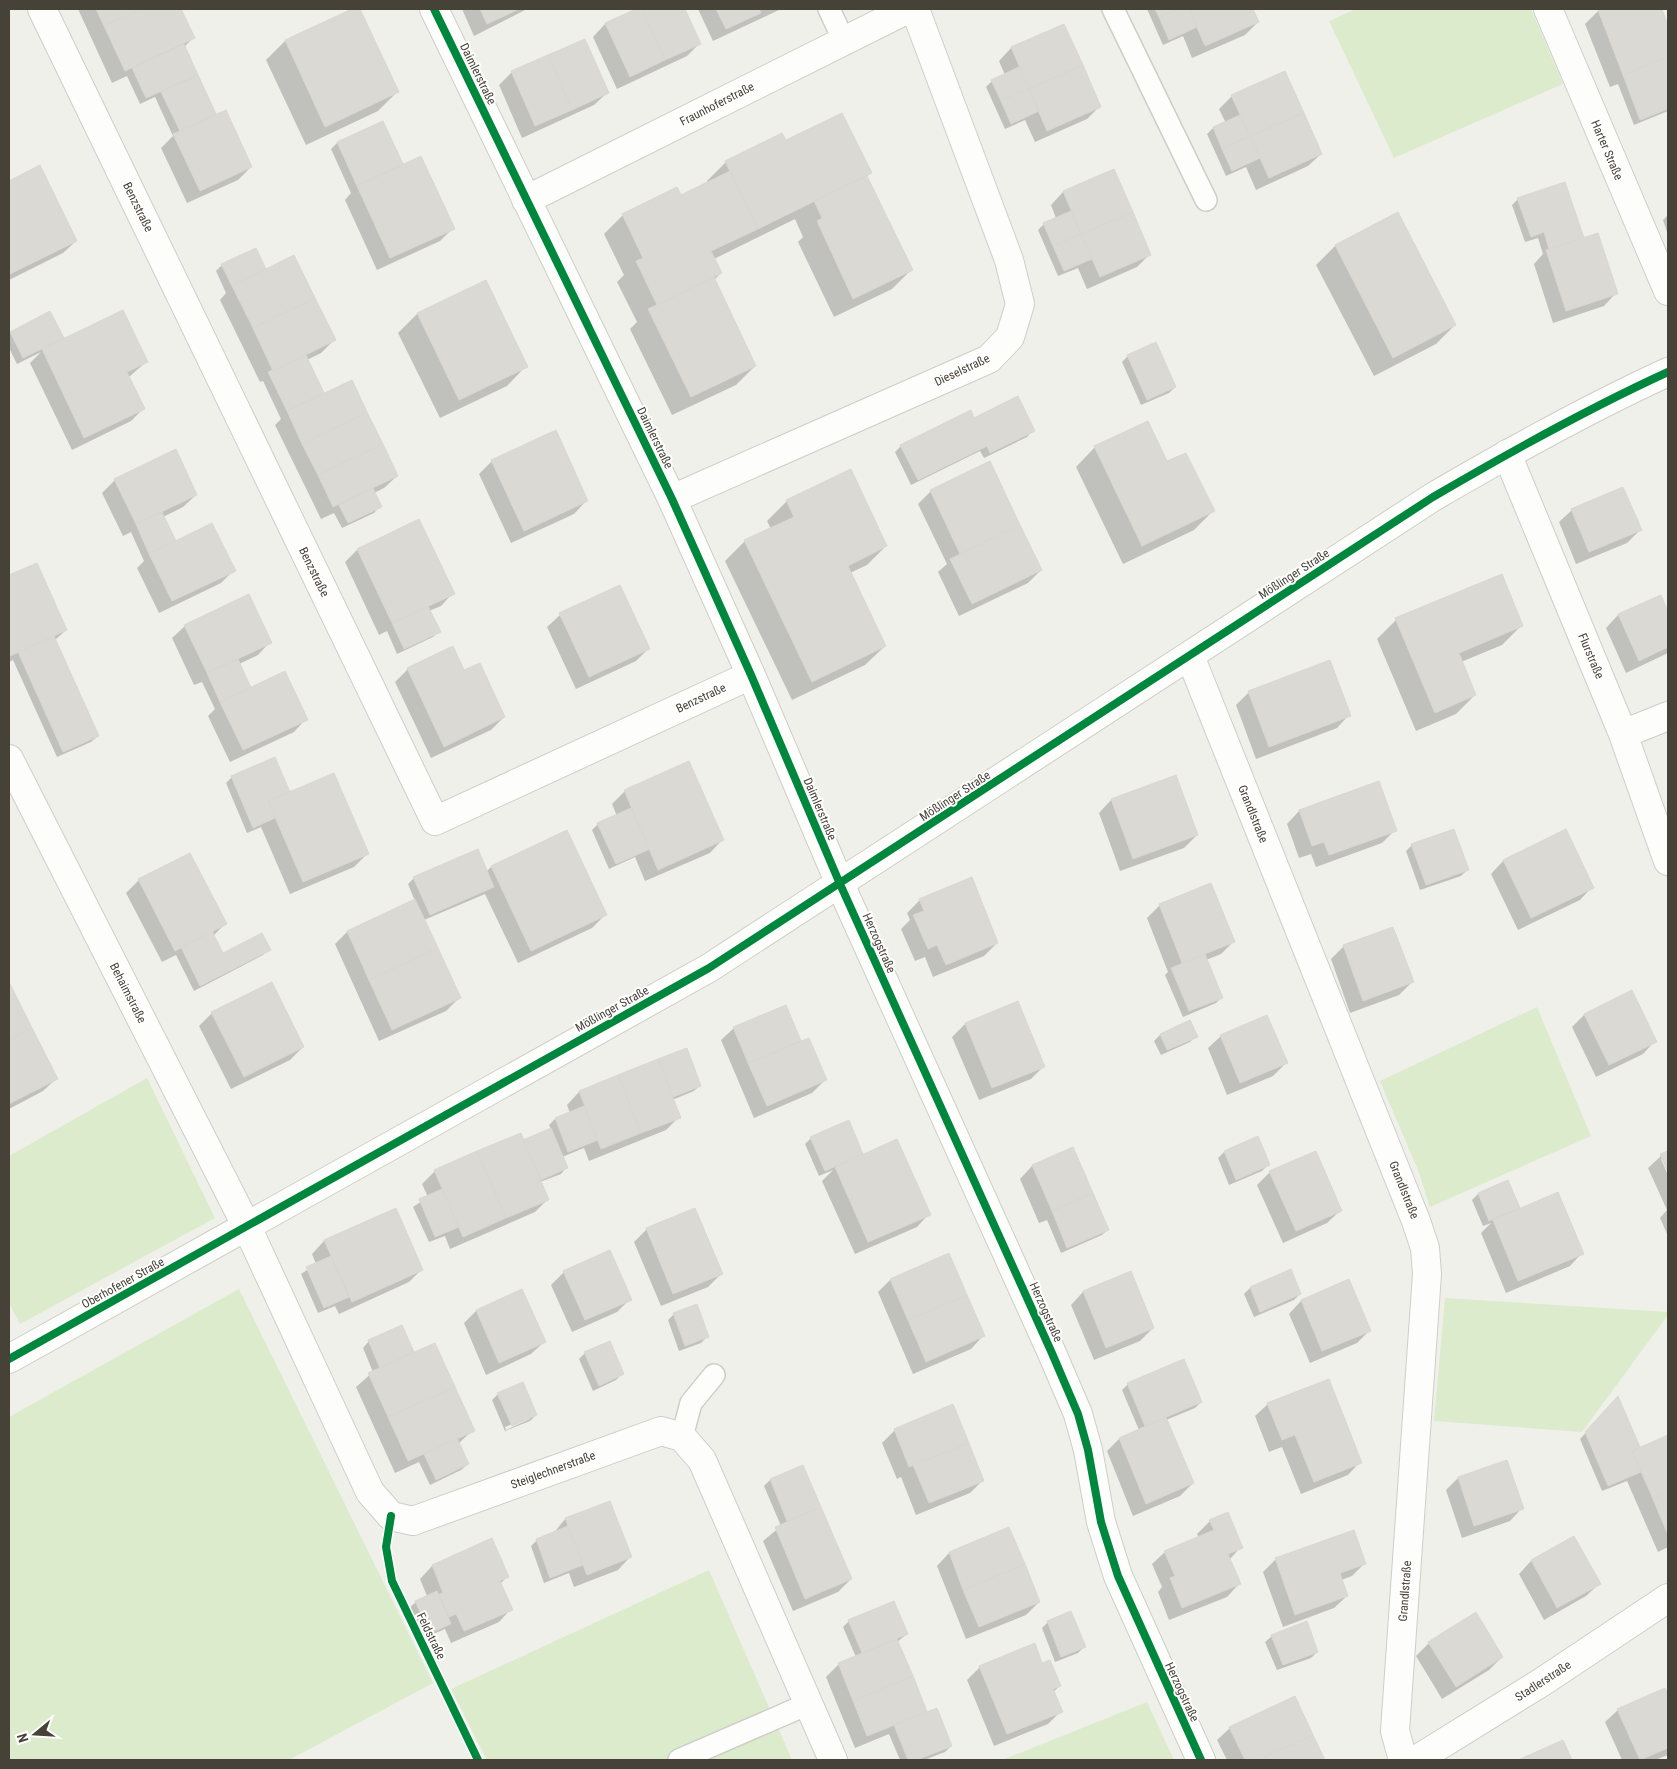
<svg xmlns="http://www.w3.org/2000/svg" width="1677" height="1769" font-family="'Roboto Condensed',sans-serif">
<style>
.green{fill:#dbebcc}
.shadow{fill:#0003;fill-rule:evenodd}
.building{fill:#dad9d3;stroke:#d8d7d1}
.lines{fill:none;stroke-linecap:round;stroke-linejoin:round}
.service-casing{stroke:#cecec8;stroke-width:24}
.minor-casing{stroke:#cecec8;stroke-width:30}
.tertiary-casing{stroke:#cecec8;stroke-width:30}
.service{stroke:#fdfdfc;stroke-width:21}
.minor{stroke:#fdfdfc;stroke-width:28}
.tertiary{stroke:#fdfdfc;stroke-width:28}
.cycleway-casing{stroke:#fff;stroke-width:11}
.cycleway{stroke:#00873e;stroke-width:8}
.labels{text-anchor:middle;stroke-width:4;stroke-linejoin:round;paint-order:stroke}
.street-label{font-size:12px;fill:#474237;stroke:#fff}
</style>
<rect width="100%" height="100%" fill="#f0f0eb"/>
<path class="green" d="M1356,9H1531L1563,84L1394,158L1329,21Z
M1537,1007L1591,1136L1430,1207L1418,1170L1380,1081Z
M147,1078L215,1218L20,1324L9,1303V1156Z
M239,1289L433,1683L289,1760H9V1417Z
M1445,1298L1668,1312V1315L1582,1432L1434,1421Z
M709,1570L792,1760H487L451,1689Z
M1147,1702L1174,1760H1002Z"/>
<path class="shadow" d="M78,9H180L193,38L184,47L215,114L211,118L251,167L238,180L187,203L161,148L173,136L155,97L140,104L127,76L112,83Z
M355,9H359L397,92L378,111L306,145L266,60L285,41Z
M462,9H527L474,36Z
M639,9H684L700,43L687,56L617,89L593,37L605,24Z
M698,9H781L713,41Z
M1147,9H1251L1258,22L1245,35L1192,58L1183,36L1163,45Z
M1605,9H1660L1668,29V111L1634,125L1618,84L1610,87L1585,24L1598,11Z
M1063,25L1100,106L1087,119L1035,142L1025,120L1005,129L986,87L992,81L1005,75L999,61L1011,48Z
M512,72L607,93L594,105L522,138L499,85Z
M1232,96L1321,154L1308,166L1256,190L1246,167L1226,176L1207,134L1213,128L1226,123L1219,109Z
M383,122L402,164L398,168L453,228L440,241L377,270L345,200L351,193L331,149L337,143Z
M785,142L870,173L866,177L911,270L892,289L834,317L798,242L803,237L795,219L714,259L721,273L714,280L755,366L736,385L672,415L630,329L637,322L617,282L624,275L604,234L623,215L681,197L708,184L707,181L726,162Z
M40,167L76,241L63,253L9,280V182Z
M1114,170L1150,254L1137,267L1087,289L1078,268L1058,276L1038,230L1044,224L1056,218L1051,205L1063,192Z
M1518,199L1583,239L1616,293L1604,306L1553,323L1534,264L1543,254L1538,238L1525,242L1512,205Z
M1397,214L1455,325L1436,344L1374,376L1316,265L1335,246Z
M1668,215V235L1663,220Z
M255,249L265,271L334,340L321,353L307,360L323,393L319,397L397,476L384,488L374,493L380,506L374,513L342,528L334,513L321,519L275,425L281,419L263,381L260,382L220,300L226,293L216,271L222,265Z
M486,281L526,366L507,386L440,418L398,333L417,314Z
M10,333L62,338L58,343L146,362L129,377L144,408L131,421L72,450L30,363L41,352L17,364L9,348Z
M1128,356L1175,387L1169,393L1141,405L1122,362Z
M970,412L974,419L1033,430L1027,437L984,458L980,451L911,485L895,452L901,446Z
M1095,447L1167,463L1213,511L1194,530L1123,564L1076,467Z
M492,461L586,501L574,514L511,543L479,474Z
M989,463L1041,570L1028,583L959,616L938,572L947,564L918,504L931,491Z
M850,471L886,546L867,565L850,573L885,646L865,665L792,700L725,561L744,542L771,529L767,521L786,502Z
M115,480L196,495L183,507L163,517L174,541L234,570L221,583L159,613L137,568L144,561L131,532L123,536L102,493Z
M1572,510L1640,530L1627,543L1576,564L1559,522Z
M357,550L453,593L441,606L429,611L439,631L433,637L397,654L387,631L379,635L345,562Z
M36,564L66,630L55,640L98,736L91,742L57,757L13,660L9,662V577Z
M620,587L649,648L636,661L576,689L547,627L560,615Z
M1660,597L1668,615V653L1626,673L1606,628L1618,615Z
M1396,620L1522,625L1502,645L1461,662L1475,695L1456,714L1416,731L1377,639Z
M185,626L270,642L258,655L239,664L250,689L306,719L294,732L230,762L208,716L215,709L202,682L194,685L172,638Z
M1329,662L1349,715L1337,728L1256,759L1236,705L1249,692Z
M408,669L463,672L504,717L491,730L431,758L395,682Z
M689,763L722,840L710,853L645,881L635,857L609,869L592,830L598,824L617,816L612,804L624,792Z
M1175,776L1197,835L1184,848L1120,871L1099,813L1111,800Z
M232,777L288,791L367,854L354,867L290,894L261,827L247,833L226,783Z
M1378,782L1395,830L1382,843L1316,867L1311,854L1299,858L1287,824L1299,811Z
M1565,831L1592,887L1580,900L1518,930L1491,874L1503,861Z
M1412,845L1467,870L1461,876L1420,890L1406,851Z
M491,867L605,915L592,928L518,963L485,894L424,920L459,998L446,1011L379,1041L335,944L347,932L415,901L408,884L414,878L486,872Z
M139,880L225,924L213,936L223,955L269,949L263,955L194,991L176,955L162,962L126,893Z
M920,900L997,943L984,956L933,977L925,957L915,961L901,929L910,920L907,913Z
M1160,905L1233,942L1221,954L1206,960L1222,997L1216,1003L1183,1017L1165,975L1168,972L1147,918Z
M1392,929L1412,982L1399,995L1350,1013L1331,959L1343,947Z
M9,985L56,1079L43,1091L9,1109Z
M1017,1003L1043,1067L1031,1079L979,1100L952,1037L965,1024Z
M785,1006L800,1043L825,1080L812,1093L754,1118L721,1040L734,1028Z
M212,1013L303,1047L290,1060L231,1089L199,1026Z
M1584,1015L1655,1041L1643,1054L1596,1077L1572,1027Z
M1160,1035L1196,1036L1190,1042L1161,1055L1154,1041Z
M1221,1036L1286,1063L1273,1076L1227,1095L1208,1048Z
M686,1050L700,1085L694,1091L672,1100L679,1117L666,1130L589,1161L584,1148L562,1157L567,1167L561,1174L540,1182L548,1199L535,1212L450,1249L445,1236L429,1242L413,1207L428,1197L422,1184L435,1171L523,1141L551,1129L549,1125L555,1119L570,1113L567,1105L579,1092Z
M811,1138L862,1154L858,1158L929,1214L917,1227L855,1254L822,1181L833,1170L819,1176L805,1144ZM856,1156V1158L846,1163L845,1161Z
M1257,1138L1268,1165L1262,1171L1229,1185L1218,1158L1224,1152Z
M1073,1149L1108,1229L1102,1235L1061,1253L1047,1220L1039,1223L1020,1179L1032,1166Z
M1668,1152V1169L1663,1159H1661L1668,1175V1236L1660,1218L1667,1210L1648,1168L1661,1156Z
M1270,1172L1340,1211L1327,1223L1283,1243L1257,1185Z
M1508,1182L1519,1210L1582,1253L1570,1266L1506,1293L1481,1233L1491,1223L1483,1226L1472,1200L1478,1194Z
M395,1209L422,1269L409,1282L339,1314L335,1306L318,1313L301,1274L316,1264L312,1254L324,1241Z
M647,1229L721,1274L708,1287L661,1306L634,1242Z
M564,1272L630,1299L617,1312L572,1332L551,1285Z
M1130,1273L1153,1328L1140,1341L1094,1360L1071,1305L1083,1292Z
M890,1280L983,1336L971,1349L913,1374L878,1292Z
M1349,1281L1370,1330L1357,1343L1310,1363L1289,1314L1301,1301Z
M1250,1288L1300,1294L1294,1300L1254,1317L1244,1294Z
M476,1311L544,1342L531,1354L486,1375L464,1323Z
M674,1314L707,1337L701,1343L679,1351L668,1320Z
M402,1326L413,1352L409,1356L473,1430L458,1444L468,1464L461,1470L430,1485L419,1462L395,1473L356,1387L373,1372L363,1348L369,1341Z
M585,1353L622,1374L616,1380L593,1391L579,1359Z
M1128,1384L1201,1402L1195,1408L1166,1420L1193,1483L1180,1496L1133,1516L1107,1451L1119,1439L1139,1430L1122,1390Z
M498,1394L536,1415L530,1421L505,1431L492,1400ZM530,1417V1419L506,1430L505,1427Z
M1618,1398L1640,1449L1668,1437V1547L1658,1552L1627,1481L1602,1491L1580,1439Z
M1268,1404L1360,1462L1348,1475L1301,1494L1282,1447L1269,1452L1255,1416Z
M895,1430L983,1480L970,1493L916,1515L901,1477L897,1479L882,1443Z
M803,1466L851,1579L838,1592L793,1611L763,1541L781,1526L764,1486L770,1480Z
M1458,1478L1522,1508L1510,1521L1462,1538L1446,1490Z
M565,1519L630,1557L618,1570L574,1587L569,1573L544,1583L531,1546L537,1540L553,1534Z
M1210,1521L1241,1547L1229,1560L1239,1584L1227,1597L1169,1620L1158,1592L1162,1587L1152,1564L1165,1552L1199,1538L1197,1534Z
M1574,1538L1599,1584L1586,1596L1544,1620L1519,1574L1531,1561Z
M949,1553L1039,1602L1026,1615L966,1639L937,1566Z
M1276,1559L1365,1563L1352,1576L1341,1580L1347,1596L1334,1608L1283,1627L1263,1572Z
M432,1566L507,1577L500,1584L511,1609L499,1622L451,1643L445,1629L424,1638L409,1608L416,1602L427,1596L420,1579Z
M1475,1614L1502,1657L1489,1670L1442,1699L1416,1656L1429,1643Z
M849,1621L907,1634L897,1642L927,1713L951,1746L945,1752L924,1760H900L889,1734L855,1748L826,1677L839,1664L856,1657L843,1627Z
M1048,1622L1084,1647L1078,1653L1055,1662L1042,1628Z
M1272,1636L1317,1652L1311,1658L1277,1670L1265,1642Z
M1042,1665L1060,1686L1053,1692L1061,1711L1048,1724L994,1746L967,1680L980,1667Z
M1665,1689L1668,1698V1755L1655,1760H1622L1605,1722L1618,1710Z
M1295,1698L1323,1760H1227L1217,1740L1230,1728Z"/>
<path class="building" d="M96,9H141L104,26Z
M141,9H181L195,38L125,71L104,26Z
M352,9H360L399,92L325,127L285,40Z
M480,9H519L487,24Z
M636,9H642L665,60L630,77L605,23Z
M642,9H685L701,44L665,60Z
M716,9H759L761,13L726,29Z
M1155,9H1178L1159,17Z
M1178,9H1189L1197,27L1169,40L1159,17Z
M1189,9H1253L1259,22L1205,46Z
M1601,9H1662L1668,26V57L1623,75L1598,10Z
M1064,24L1083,65L1029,89L1011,47Z
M585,39L609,93L572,110L548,55Z
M184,44L198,75L146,98L132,68Z
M548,55L572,110L535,126L511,71Z
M1668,57V109L1640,120L1623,75Z
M1083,65L1101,107L1047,131L1029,89Z
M1019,67L1029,89L1001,101L991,80Z
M1285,71L1304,113L1250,136L1231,95Z
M198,75L216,114L180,131L161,92Z
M1029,89L1039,111L1011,124L1001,101Z
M226,110L252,167L200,191L173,134Z
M842,113L872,173L758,229L725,161L782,133L786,140Z
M1304,113L1322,154L1269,178L1250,136Z
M1240,115L1250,136L1222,149L1213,127Z
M383,121L403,164L357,186L337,142Z
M1250,136L1260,158L1232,171L1222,149Z
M421,156L455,229L390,258L357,186Z
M40,165L77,241L10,274L9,181Z
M1114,169L1133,212L1081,234L1063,191Z
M730,171L758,229L711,251L722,273L657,305L636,261L643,258L622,214L677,187L681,195Z
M867,176L913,270L853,299L817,221L822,218L814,201Z
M1565,182L1584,238L1549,249L1544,232L1531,237L1517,198Z
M1071,211L1081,234L1053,246L1043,223Z
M1133,212L1151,255L1100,277L1081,234Z
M1398,212L1456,325L1393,358L1335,245Z
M1598,233L1618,294L1566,311L1546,250Z
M1081,234L1092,259L1064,271L1053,246Z
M256,248L266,269L232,286L221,264Z
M294,255L315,298L253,328L232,286Z
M714,277L756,366L691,397L648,309Z
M486,280L528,367L459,400L417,313Z
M315,298L336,340L273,371L253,328Z
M123,310L148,362L127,372L145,409L84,438L42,349Z
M50,311L64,338L23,358L10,332Z
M1156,342L1176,387L1147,400L1127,355Z
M306,355L324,393L287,411L268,372Z
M352,380L367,412L302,444L287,411Z
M1018,396L1035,431L990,453L987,446L918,480L900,445L971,410L974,418Z
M367,412L383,444L318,475L302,444Z
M1148,421L1167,461L1186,453L1215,511L1142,546L1094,446Z
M556,430L588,501L524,531L491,460Z
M383,444L398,476L333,507L318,475Z
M176,449L197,495L136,524L114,479Z
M990,461L1020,525L960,554L930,490Z
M851,469L887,546L848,566L886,646L812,682L744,540L794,517L786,500Z
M1623,487L1642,530L1589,552L1571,509Z
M373,488L382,507L348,523L339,505Z
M162,512L176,541L149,554L136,524Z
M419,519L455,594L392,623L357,549Z
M212,523L236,571L172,601L149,554Z
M1020,525L1042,570L972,604L950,559Z
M37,563L67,630L10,656L9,575Z
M1502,574L1523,626L1459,653L1476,695L1435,713L1395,618Z
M620,585L650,649L589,677L559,613Z
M249,594L272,643L207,673L184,625Z
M1661,595L1668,612V647L1639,661L1618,614Z
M428,606L441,632L404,649L392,623Z
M54,636L99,736L63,752L18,652Z
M453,646L464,670L480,663L505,717L444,747L407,668Z
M238,659L251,688L220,702L207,673Z
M1330,660L1351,716L1269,747L1248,691Z
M285,671L308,720L243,750L220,702Z
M275,757L290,792L268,801L275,818L253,828L231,776Z
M689,761L724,840L658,870L624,790Z
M334,773L369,854L303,882L268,801Z
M1176,775L1198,835L1133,859L1111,799Z
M1379,781L1397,831L1329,855L1324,842L1312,846L1299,810Z
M631,808L650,849L616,864L597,823Z
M1454,829L1469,870L1426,885L1411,844Z
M1566,829L1594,888L1531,918L1503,860Z
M567,830L607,915L531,951L491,866Z
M478,849L494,887L430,915L413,877Z
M190,853L227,924L175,951L138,879Z
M972,877L998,943L946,965L937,945L928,949L913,915L924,911L919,899Z
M1211,883L1235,942L1182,963L1159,904Z
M415,899L438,948L369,980L347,931Z
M1393,927L1414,982L1363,1001L1343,945Z
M212,931L223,953L262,933L271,950L200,986L181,947Z
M438,948L461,998L392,1030L369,980Z
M1205,954L1223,998L1189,1011L1171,968Z
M9,982L32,1028L9,1040Z
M272,982L304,1047L244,1077L211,1012Z
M1632,990L1657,1042L1609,1065L1584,1014Z
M1018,1001L1045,1067L992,1088L965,1023Z
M786,1005L801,1041L748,1063L733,1027Z
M1267,1015L1288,1063L1240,1083L1220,1035Z
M1190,1020L1198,1037L1167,1050L1160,1034Z
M32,1028L58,1079L9,1104V1040Z
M809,1038L827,1080L767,1106L748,1063Z
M687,1048L701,1086L673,1097L658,1059Z
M658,1059L681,1118L641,1133L618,1075Z
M618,1075L641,1133L601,1149L579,1091Z
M584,1106L598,1140L568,1152L555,1118Z
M849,1120L863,1154L825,1171L810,1137Z
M551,1128L568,1168L541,1180L523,1140Z
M521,1133L549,1200L506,1218L477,1151Z
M1258,1136L1270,1165L1236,1180L1224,1151Z
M897,1139L931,1215L868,1242L835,1167Z
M1073,1147L1093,1193L1052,1211L1032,1165Z
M477,1151L506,1218L463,1237L434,1170Z
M1316,1151L1342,1211L1296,1231L1269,1171Z
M1668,1151V1172L1660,1154Z
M1508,1180L1520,1208L1489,1221L1478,1193Z
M442,1189L459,1227L435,1237L419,1199Z
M1558,1192L1584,1254L1518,1281L1493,1220Z
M1093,1193L1109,1230L1067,1248L1052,1211Z
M396,1208L423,1270L352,1302L324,1240Z
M695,1208L723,1274L673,1294L646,1228Z
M610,1250L632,1300L585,1320L563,1271Z
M949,1253L967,1295L908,1320L890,1279Z
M331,1256L349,1297L324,1308L306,1267Z
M1291,1269L1301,1294L1260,1312L1250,1287Z
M1131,1271L1154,1328L1106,1348L1083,1291Z
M1349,1279L1371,1331L1322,1351L1301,1300Z
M522,1289L546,1342L499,1363L476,1310Z
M967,1295L985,1336L926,1362L908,1320Z
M697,1304L709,1337L685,1346L673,1313Z
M402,1325L414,1352L380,1368L368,1340Z
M610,1341L624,1374L599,1386L584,1352Z
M435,1343L455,1387L388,1417L368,1373Z
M1184,1359L1202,1402L1145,1426L1127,1383Z
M1329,1379L1362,1463L1314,1482L1295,1435L1282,1440L1267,1403Z
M523,1382L537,1415L512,1426L497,1393Z
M455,1387L475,1431L408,1461L388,1417Z
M1618,1396L1640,1447L1632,1451L1641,1472L1608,1486L1585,1432Z
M953,1404L969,1443L909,1467L894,1429Z
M1166,1417L1194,1483L1146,1504L1119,1438Z
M1668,1435V1492L1653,1499L1632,1451Z
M457,1438L469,1464L436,1480L424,1454Z
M969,1443L984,1481L929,1503L913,1465Z
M1507,1460L1524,1509L1474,1526L1458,1477Z
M803,1465L821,1507L787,1521L770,1479Z
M1668,1492V1535L1653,1499Z
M610,1501L632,1557L587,1575L565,1518Z
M821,1507L852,1579L805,1599L775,1527Z
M1228,1512L1243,1548L1228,1554L1241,1584L1182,1608L1170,1578L1175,1576L1164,1551L1214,1530L1209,1520Z
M568,1526L583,1565L550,1578L536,1539Z
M1009,1527L1025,1564L963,1590L949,1552Z
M1354,1530L1366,1564L1340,1573L1348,1596L1295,1615L1275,1558Z
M1574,1536L1601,1584L1557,1608L1531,1560Z
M492,1538L509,1577L500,1581L513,1610L464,1631L456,1614L449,1617L439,1594L443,1593L432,1565Z
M1025,1564L1040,1602L979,1627L963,1590Z
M437,1591L451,1624L430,1633L415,1601Z
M894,1601L908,1634L862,1653L848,1620Z
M1071,1611L1086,1647L1061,1657L1047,1621Z
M1476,1612L1503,1657L1456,1687L1428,1642Z
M1307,1621L1318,1652L1283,1665L1271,1635Z
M897,1639L913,1676L853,1701L838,1663Z
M1035,1643L1042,1663L1050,1660L1061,1686L1053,1689L1063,1712L1007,1734L979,1666Z
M913,1676L927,1712L867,1736L853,1701Z
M1665,1688L1668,1694V1748L1640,1760L1617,1709Z
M1295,1696L1313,1735L1257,1760H1245L1229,1727Z
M937,1708L952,1746L917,1760H908L894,1725Z
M1313,1735L1325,1760H1257Z
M1563,1740L1572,1760H1518Z"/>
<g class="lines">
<g class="service-casing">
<path id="service" d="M829,9L844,41
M1113,9L1206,200
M682,1437L691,1403L714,1375
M679,1760L808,1704"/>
</g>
<g class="minor-casing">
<path id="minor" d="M42,9L435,821L751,675
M434,9L672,499L751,675L840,884L1051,1351L1078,1414L1088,1450L1101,1522L1118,1576L1201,1760
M1548,9L1668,291
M526,200L908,9
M1507,454L1623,734L1668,861
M672,499L989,359L1010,337L1020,304L1009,260L915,9
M1190,656L1416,1221L1425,1248L1427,1274L1395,1731L1403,1760
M1623,734L1668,716
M9,759L247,1227L370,1492L391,1516L413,1521L661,1431L682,1437L702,1460L833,1760
M1416,1760L1542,1682L1668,1598"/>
</g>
<g class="tertiary-casing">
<path id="tertiary" d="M9,1359L709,968L1433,497C1510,452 1587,409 1668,372"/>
</g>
<use href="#service" class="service"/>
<use href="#minor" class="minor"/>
<use href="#tertiary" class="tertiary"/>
<g class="cycleway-casing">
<path id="cycleway" d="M434,9L672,499L751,675L840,884L1051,1351L1078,1414L1088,1450L1101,1522L1118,1576L1201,1760
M9,1359L709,968L1433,497C1510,452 1587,409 1668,372
M391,1516L386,1547L392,1581L478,1760"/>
</g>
<use href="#cycleway" class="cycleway"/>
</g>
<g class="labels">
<g class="street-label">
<text transform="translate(478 74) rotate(64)" y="4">Daimlerstraße</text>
<text transform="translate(717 104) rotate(-27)" y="4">Fraunhoferstraße</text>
<text transform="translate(1607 150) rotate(67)" y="4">Harter Straße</text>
<text transform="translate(138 207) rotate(64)" y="4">Benzstraße</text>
<text transform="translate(962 370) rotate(-25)" y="4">Dieselstraße</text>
<text transform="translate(655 438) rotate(64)" y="4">Daimlerstraße</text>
<text transform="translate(314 572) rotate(64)" y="4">Benzstraße</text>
<text transform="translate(1294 574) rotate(-33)" y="4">Mößlinger Straße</text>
<text transform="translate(1591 656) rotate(67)" y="4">Flurstraße</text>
<text transform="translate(701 698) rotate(-25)" y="4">Benzstraße</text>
<text transform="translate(955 796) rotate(-33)" y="4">Mößlinger Straße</text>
<text transform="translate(820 809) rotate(67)" y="4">Daimlerstraße</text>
<text transform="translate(1253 814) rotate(68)" y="4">Grandlstraße</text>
<text transform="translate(879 943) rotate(66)" y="4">Herzogstraße</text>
<text transform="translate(128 993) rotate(63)" y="4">Behaimstraße</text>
<text transform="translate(612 1009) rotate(-29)" y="4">Mößlinger Straße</text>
<text transform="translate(1404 1190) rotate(68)" y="4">Grandlstraße</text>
<text transform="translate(123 1283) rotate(-29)" y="4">Oberhofener Straße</text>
<text transform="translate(1046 1312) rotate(66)" y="4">Herzogstraße</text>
<text transform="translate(553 1470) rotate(-20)" y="4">Steiglechnerstraße</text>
<text transform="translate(1405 1591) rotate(-86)" y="4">Grandlstraße</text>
<text transform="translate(431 1636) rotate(64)" y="4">Feldstraße</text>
<text transform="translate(1543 1681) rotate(-33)" y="4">Stadlerstraße</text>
<text transform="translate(1182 1692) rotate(65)" y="4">Herzogstraße</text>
</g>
</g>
<rect width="1677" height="1769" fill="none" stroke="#474237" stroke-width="20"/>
<g transform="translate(35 1734) rotate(252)" stroke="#ffffff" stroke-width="4" paint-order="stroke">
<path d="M0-4L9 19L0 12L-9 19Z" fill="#474237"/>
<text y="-8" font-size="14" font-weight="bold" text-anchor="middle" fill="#474237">N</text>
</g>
</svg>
